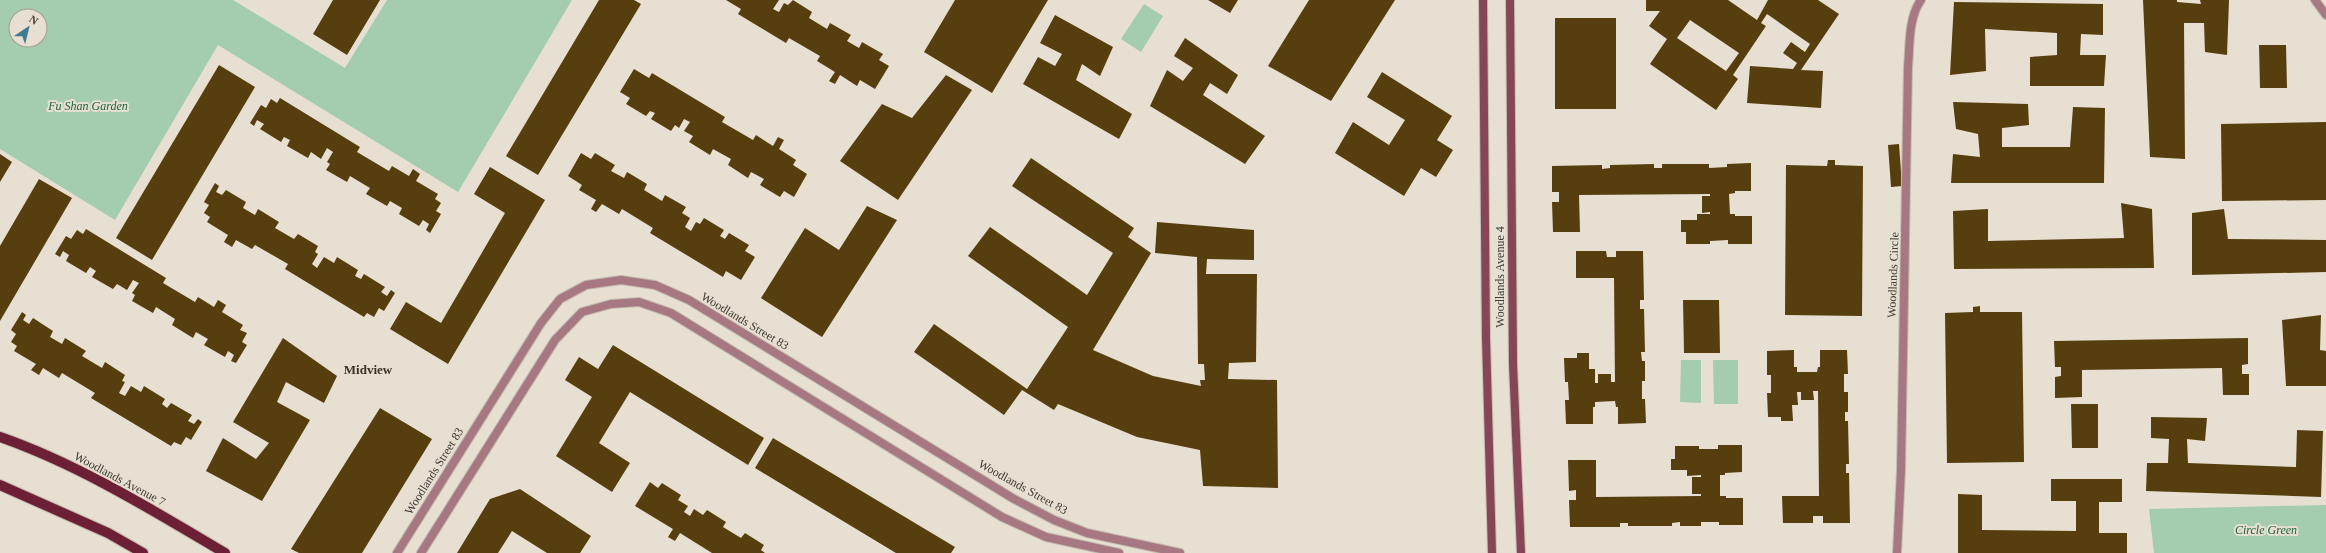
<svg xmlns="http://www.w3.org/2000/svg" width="2326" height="553" font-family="'Times New Roman',serif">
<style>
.green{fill:#a4ccaf;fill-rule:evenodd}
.building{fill:#573e0e;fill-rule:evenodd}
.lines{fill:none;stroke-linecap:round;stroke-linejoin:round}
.minor-casing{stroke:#c2bbaf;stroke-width:10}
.secondary-casing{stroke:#c2bbaf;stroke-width:10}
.primary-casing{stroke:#c2bbaf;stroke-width:12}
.minor{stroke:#a77881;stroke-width:8}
.secondary{stroke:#874655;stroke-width:8}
.primary{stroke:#6d1f36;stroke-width:10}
.labels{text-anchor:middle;stroke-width:4;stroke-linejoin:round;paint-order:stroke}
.park-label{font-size:12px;font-style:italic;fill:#186439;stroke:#e7dfd1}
.street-label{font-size:12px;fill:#3d3a35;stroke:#e7dfd1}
.neighbourhood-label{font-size:13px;font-weight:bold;fill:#393328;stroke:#e7dfd1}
</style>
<rect width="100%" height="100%" fill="#e7dfd1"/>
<path class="green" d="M0,0H233L345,68L387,0H572L458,192L218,45L115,220L0,149ZM16,16H40V40H16Z
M1144,4L1163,16L1141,52L1121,39Z
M1681,360H1701V403L1680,402Z
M1713,360H1738V404H1714Z
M2326,505V553H2154L2149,509Z"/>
<path class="building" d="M333,0H380L347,55L313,34Z
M599,0H634L641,4L538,175L506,156Z
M726,0H779L773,9L779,12L784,3L788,5L793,0L812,12L809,18L827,29L830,23L851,35L847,41L859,48L862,42L883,54L879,60L889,66L875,89L860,80L857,86L840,75L835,84L829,81L835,72L817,61L820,56L789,38L786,43L738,14L741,9Z
M955,0H1048L992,93L924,52Z
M1208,0H1238L1230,13Z
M1309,0H1395L1331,101L1268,66Z
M1646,0H1728L1757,20L1768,0H1818L1839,14L1801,70L1823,71L1821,108L1747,103L1750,66L1793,69L1797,63L1783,53L1791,42L1805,52L1810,44L1767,14L1761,23L1766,26L1733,75L1738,79L1716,110L1650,64L1667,39L1649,26L1660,11H1646ZM1690,20L1739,53L1726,71L1677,38Z
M2143,0H2177V2L2201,4L2200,0H2229L2227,55L2205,52L2204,23H2184L2185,159L2150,157Z
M1954,2L2103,4V35L2081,34L2080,55H2106L2104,86H2030V57L2057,55V33L1985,29L1986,71L1950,75Z
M1055,15L1113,47L1100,76L1082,64L1076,80L1132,114L1119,139L1023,84L1038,57L1055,66L1062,54L1040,43Z
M1555,18H1616V109H1555Z
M1185,38L1238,75L1227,94L1210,83L1203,95L1265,136L1245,164L1150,106L1167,70L1183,81L1193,68L1174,56Z
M2259,45H2286L2287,88H2260Z
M219,65L255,87L152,260L116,238Z
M634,69L649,78L652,73L725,117L722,122L753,140L756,135L773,146L778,137L784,140L779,149L796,160L793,165L807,174L794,197L784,191L780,197L760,185L764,179L751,172L748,178L728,165L731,159L713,149L710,155L689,142L693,136L684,131L690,122L684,119L679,128L675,125L671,131L651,119L655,113L650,111L646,116L626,104L630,98L620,92Z
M1382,72L1452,116L1437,140L1453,150L1436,177L1421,168L1404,196L1335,153L1353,122L1389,145L1405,120L1367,97Z
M946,75L972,90L898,200L840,161L882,104L912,118Z
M280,98L360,147L357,152L389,171L392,166L409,176L413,169L420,174L416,181L438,194L435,199L441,203L436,211L441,214L430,233L426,230L429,224L423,220L419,226L399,214L402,208L390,201L387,206L366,194L370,188L350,176L347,182L326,170L330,164L327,162L333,152L327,148L321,159L311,152L308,158L287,146L290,140L284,137L281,142L260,129L264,124L257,120L254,126L250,123L261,105L266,108L271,99L277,103Z
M1953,102L2028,104L2029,125L2002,128V147H2070L2073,107L2105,108L2104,183H1951L1953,154L1980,157L1978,134L1956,129Z
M2326,122V200L2222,201L2221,124Z
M1899,144L1902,186L1891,187L1888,145Z
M581,153L591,159L595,153L615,165L611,171L624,178L627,172L647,184L644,190L662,201L665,195L686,207L682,213L690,218L685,227L691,231L696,222L700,224L704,218L724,230L720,236L725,239L729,233L749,245L745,251L755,257L741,280L726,271L723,277L650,233L653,228L622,209L619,214L602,204L596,212L591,209L596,200L579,190L582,185L568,176Z
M0,154L12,162L0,182Z
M1031,158L1134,228L1128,237L1151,253L1093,350L1153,376L1201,386L1200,380H1205L1204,364H1198L1197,257L1155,253L1157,222L1254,230V260L1207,259L1206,274H1257L1256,362L1229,363L1228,379L1277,380L1278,488L1203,486L1200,450L1137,437L1058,404L1054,410L1022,390L1004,415L914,352L934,324L1027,389L1068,327L968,256L990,227L1087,295L1113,253L1012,186Z
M1828,160H1835V165L1863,166L1862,316L1785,315L1786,165L1827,166Z
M1751,163V191H1735V193L1729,194L1730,214H1735V216H1752V244H1728V240L1710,241V244H1686V232H1681V220H1697V214H1710V212L1702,213V196H1710V194L1579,195L1580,232H1553L1552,202H1559V192H1552V166L1602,165V169L1610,168V165L1654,164V168H1662V164H1709V168L1727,167V164Z
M490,167L545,200L448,364L390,329L406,302L441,323L505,213L474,194Z
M39,179L72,198L0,321V246Z
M215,183L219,186L216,192L222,195L226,190L246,202L243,208L255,215L258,209L279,222L275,228L294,239L298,234L318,246L315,252L318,254L312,264L317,268L324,257L334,263L337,257L358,270L355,276L361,279L364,274L385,287L381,292L387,296L391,290L395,293L384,311L379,308L374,317L367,313L364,317L285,269L288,264L255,245L252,249L236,240L232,247L224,242L228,235L207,222L210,217L204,213L209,205L204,202Z
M2121,203L2152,209L2154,268L1954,269L1953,211L1988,209V241L2124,238Z
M867,206L897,220L822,337L761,298L805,228L839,250Z
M2224,209L2228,239L2326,240V272L2192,275V213Z
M86,229L166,278L163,283L195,302L198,297L214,307L218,300L226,305L222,312L243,325L240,330L247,333L242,342L247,345L236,363L231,361L234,355L228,351L225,357L204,345L208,339L196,332L193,338L172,325L175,319L156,307L153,313L132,301L135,295L132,293L139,283L133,280L127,290L117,284L113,289L92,277L96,271L90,267L86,273L66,261L69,255L63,251L60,257L55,254L66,236L71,239L77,230L83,234Z
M1576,251H1606L1607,257H1616V251H1643L1644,300H1640V309H1644L1645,352H1641L1642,361H1645V381H1642V399H1645L1646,423L1618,424V407H1616L1615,401L1595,402V407H1593V424H1566L1565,400H1569L1568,382H1565L1564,358H1577V353H1589V369H1595V383H1598V374H1611V382H1615L1614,278H1576Z
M1683,300H1719L1720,353H1684Z
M1980,306V312H2022L2024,462L1947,463L1945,313L1973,312V307Z
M22,312L26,315L23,320L29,324L33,318L53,331L50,337L62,344L65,338L86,351L82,356L102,368L105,362L125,375L122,381L125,382L119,393L125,396L131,386L141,392L144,386L165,399L162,404L167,408L171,403L192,415L188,421L194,424L198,419L202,422L191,440L186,437L181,445L174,442L171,446L91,398L95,393L62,373L59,378L43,368L39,375L31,370L36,364L14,351L17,346L11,342L16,334L11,330Z
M2321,315L2320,350L2326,351V386H2286L2282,320Z
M283,338L337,376L324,403L286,382L277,402L310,420L262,501L206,471L223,438L256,459L269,443L233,422Z
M2248,338V364L2242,365V374H2249V395H2223L2222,368L2082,370V397L2055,398V377L2061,376V367H2055L2054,341Z
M613,345L764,438L748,465L630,392L599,443L630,463L612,492L556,456L592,397L565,380L579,357L598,369Z
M1794,350V367H1797V372H1817L1818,367H1820V350H1847L1848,374H1844V392H1848V412H1845V421H1848L1849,464H1846V473H1849L1850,523H1823V516H1813V523H1783L1782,496H1819L1818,391H1813L1814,400H1801V392H1797L1798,405H1792L1793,421H1781V417H1768L1767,393H1771V375H1767V351Z
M2071,404H2098V448H2072Z
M380,408L432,439L362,553H299L291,549Z
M2151,417L2207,418L2205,441L2187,439L2188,463L2296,467L2297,430L2323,431L2321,497L2146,491L2147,463H2168L2169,439L2151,438Z
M773,438L955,547L951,553H896L755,468Z
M1718,445H1742V472L1725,473V475H1720V496H1726V498H1743V525H1719V522H1701V526H1680V522L1672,523V526H1628V523H1620V527H1570L1569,500H1576V490L1569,491L1568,460H1596V497L1701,496V494H1692V477H1701V475L1687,476V470H1671V459H1675V446H1699V449H1718Z
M2051,479H2122V502H2099V533H2127V553H1958V494L1982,495V530L2076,531V501H2051Z
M650,482L658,488L662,483L681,495L678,500L688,506L684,512L690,516L694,509L703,515L707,510L726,522L723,527L741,538L745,533L764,545L761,550L765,553H712L680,533L675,541L668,537L673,529L635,506Z
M520,489L591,536L580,553H547L512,531L498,553H457L490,499Z"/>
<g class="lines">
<g class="minor-casing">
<path id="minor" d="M2315,0L2326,15
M397,553L541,323L560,299L586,285L621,280L655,285L689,300L1014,499L1054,520L1087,533L1180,553
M421,553L555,340L582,312L611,304L639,302L671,313L1002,517L1046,537L1119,553
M1897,553L1901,470L1908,67C1910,46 1908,18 1921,0"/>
</g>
<g class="secondary-casing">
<path id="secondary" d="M1483,0L1486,338L1492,553
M1510,0L1513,364L1521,553"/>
</g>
<g class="primary-casing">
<path id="primary" d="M0,437C80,465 152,510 225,553
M0,485L108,533L143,553"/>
</g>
<use href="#minor" class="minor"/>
<use href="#secondary" class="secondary"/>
<use href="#primary" class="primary"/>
</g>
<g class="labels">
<g class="park-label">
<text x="88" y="110">Fu Shan Garden</text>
<text x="2266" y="534">Circle Green</text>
</g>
<g class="street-label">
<text transform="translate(1893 275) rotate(-88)" y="4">Woodlands Circle</text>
<text transform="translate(1500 277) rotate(-90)" y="4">Woodlands Avenue 4</text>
<text transform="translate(745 321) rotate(31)" y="4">Woodlands Street 83</text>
<text transform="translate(434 471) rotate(-58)" y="4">Woodlands Street 83</text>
<text transform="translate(120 479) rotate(28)" y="4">Woodlands Avenue 7</text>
<text transform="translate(1023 487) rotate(29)" y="4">Woodlands Street 83</text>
</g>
<g class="neighbourhood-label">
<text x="368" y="374">Midview</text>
</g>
</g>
<g transform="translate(28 28) rotate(35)"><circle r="19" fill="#e7dfd1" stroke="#a39d93"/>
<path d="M0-3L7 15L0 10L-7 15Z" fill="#407b94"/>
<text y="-6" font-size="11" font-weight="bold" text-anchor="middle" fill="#3d3a35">N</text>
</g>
</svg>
